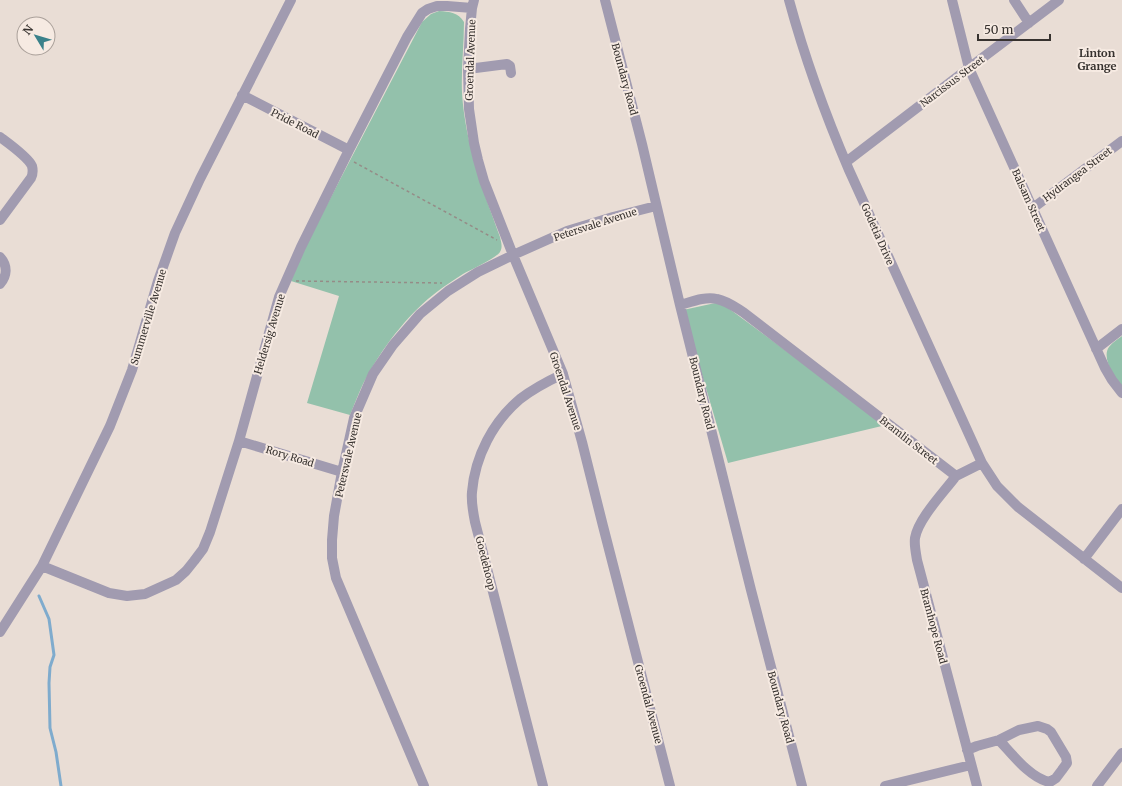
<svg xmlns="http://www.w3.org/2000/svg" width="1122" height="786" font-family="Merriweather,serif">
<style>
.green{fill:#93c1ab}
.lines{fill:none;stroke-linecap:round;stroke-linejoin:round}
.stream{stroke:#7fabcd;stroke-width:3}
.path{stroke:#958c87;stroke-width:1.5;stroke-dasharray:3 3;stroke-linecap:butt}
.minor{stroke:#a19bb0;stroke-width:10}
.labels{text-anchor:middle;stroke-width:4;stroke-linejoin:round;paint-order:stroke}
.street-label{font-size:10px;fill:#37322f;stroke:#f6eae2}
.neighbourhood-label{font-size:11px;font-weight:bold;fill:#37322f;stroke:#f6eae2}
</style>
<rect width="100%" height="100%" fill="#e9ddd5"/>
<path class="green" d="M439,11C450,12 458,12 464,22C464,46 461,69 462,93C465,143 483,190 500,237C501,242 503,247 500,252C495,259 472,269 463,274C455,279 446,285 438,291C411,311 385,344 369,373C361,386 356,401 350,415L307,403L339,296L291,281L306,245L422,22L431,14Z
M720,302L886,425L728,463L683,310Z
M1122,336V388C1115,378 1101,358 1109,347C1113,342 1118,339 1122,336Z"/>
<g class="lines">
<path class="stream" d="M39,596L49,619L54,655L50,667L49,683L50,728L56,752L61,786"/>
<path class="path" d="M354,162L497,240
M296,281L442,283"/>
<path class="minor" d="M474,0L472,8L470,29L468,69L469,109L474,143L478,160L484,181L513,255L563,374L582,442L603,526L670,786
M605,0L642,144L680,305L751,590L802,786
M789,0C805,59 825,114 849,170L982,463L997,486L1018,507L1122,588
M952,0L969,68L1105,368L1112,380L1122,393
M1014,0L1029,23
M468,69L507,64L510,66L511,73
M242,95L349,150
M0,137C8,143 28,157 32,166C33,170 33,174 31,178L0,220
M846,162L969,68L1059,0
M1033,208L1122,141
M0,257C8,266 7,276 0,284
M680,305C691,302 705,296 717,299C727,301 735,307 743,312L956,476L982,463
M1096,349L1122,329
M239,441L342,472
M956,476C944,492 918,519 915,538C914,545 916,553 917,560L977,786
M1084,559L1122,509
M42,566L109,593L127,596L145,594L176,580L186,571L194,561L203,549L210,532L239,441L279,297L301,247L349,150L407,37L422,13L428,9L437,6H447L472,8
M0,632L42,566L110,426L132,370L158,281L175,233L200,179L291,0
M967,750L977,746L999,740L1019,730L1038,726L1047,729L1051,732L1066,757L1067,763L1062,770L1056,778L1050,782C1031,779 1012,754 999,740
M424,786L336,578L332,558V540L334,516L342,472L354,418L373,374L393,345L420,314L448,291L478,272L513,255L567,231L613,217L656,206
M543,786L475,522C473,512 471,502 472,492C475,456 493,422 520,399C533,389 548,381 563,374
M885,786L971,765
M1097,786L1122,753"/>
</g>
<g class="labels">
<g class="street-label">
<text transform="translate(470 60) rotate(-88)" y="4">Groendal Avenue</text>
<text transform="translate(625 79) rotate(75)" y="4">Boundary Road</text>
<text transform="translate(952 81) rotate(-37)" y="4">Narcissus Street</text>
<text transform="translate(295 123) rotate(27)" y="4">Pride Road</text>
<text transform="translate(1077 174) rotate(-37)" y="4">Hydrangea Street</text>
<text transform="translate(1029 200) rotate(66)" y="4">Balsam Street</text>
<text transform="translate(595 224) rotate(-18)" y="4">Petersvale Avenue</text>
<text transform="translate(878 234) rotate(66)" y="4">Godetia Drive</text>
<text transform="translate(148 317) rotate(-73)" y="4">Summerville Avenue</text>
<text transform="translate(269 334) rotate(-73)" y="4">Heldersig Avenue</text>
<text transform="translate(566 391) rotate(72)" y="4">Groendal Avenue</text>
<text transform="translate(702 393) rotate(76)" y="4">Boundary Road</text>
<text transform="translate(909 440) rotate(38)" y="4">Bramlin Street</text>
<text transform="translate(348 455) rotate(-77)" y="4">Petersvale Avenue</text>
<text transform="translate(290 456) rotate(17)" y="4">Rory Road</text>
<text transform="translate(486 563) rotate(76)" y="4">Goedehoop</text>
<text transform="translate(934 626) rotate(75)" y="4">Bramhope Road</text>
<text transform="translate(649 704) rotate(75)" y="4">Groendal Avenue</text>
<text transform="translate(781 707) rotate(75)" y="4">Boundary Road</text>
</g>
<g class="neighbourhood-label">
<text x="1097" y="57">Linton<tspan x="1097" dy="13">Grange</tspan></text>
</g>
</g>
<g transform="translate(36 36) rotate(308)"><circle r="19" fill="#f6eae2" stroke="#aaa09a"/>
<path d="M0-3L7 15L0 10L-7 15Z" fill="#3a818a"/>
<text y="-6" font-size="11" font-weight="bold" text-anchor="middle" fill="#37322f">N</text>
</g>
<path d="M978 34v6h72v-6" fill="none" stroke="#37322f" stroke-width="2"/>
<text x="984" y="34" font-size="12" fill="#37322f" stroke="#f6eae2" stroke-width="3" paint-order="stroke">50 m</text>
</svg>
